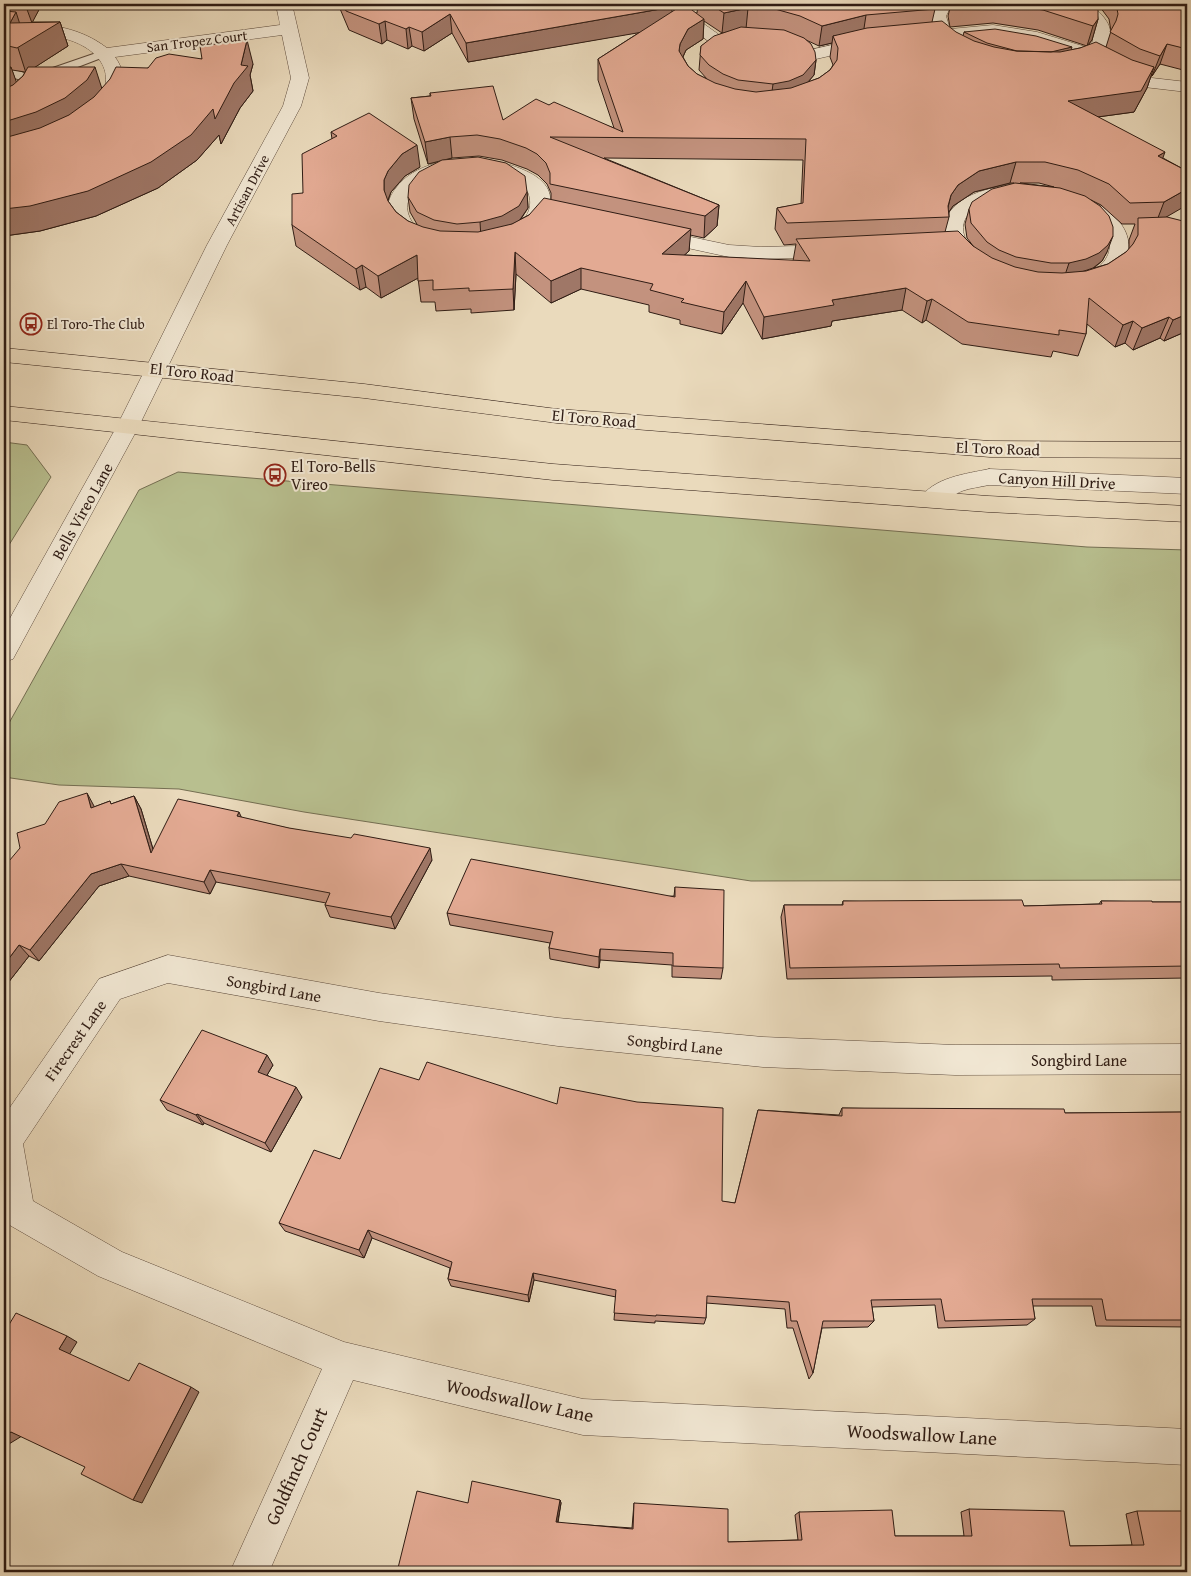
<svg xmlns="http://www.w3.org/2000/svg" width="1191" height="1576" font-family="'Gentium Book Plus',serif">
	<style>
		.green { fill: #b8bf8f; stroke: #746e52 }
		.lines { fill: none; stroke-linecap: round; stroke-linejoin: round }
		.service-casing { stroke: #5e4c3e; stroke-width: 2 }
		.minor-casing { stroke: #5e4c3e; stroke-width: 1 }
		.primary-casing { stroke: #2f1c14; stroke-width: 1 }
		.service { fill: #f1e7d3; fill-rule: evenodd }
		.minor { fill: #f1e7d3; fill-rule: evenodd }
		.primary { fill: #eadabc; fill-rule: evenodd }
		.wall { fill: #c3927e; stroke: #2f1c14; fill-rule: evenodd }
		.shaded-wall { fill: #9f7767; stroke: #2f1c14 }
		.building { fill: #e3aa93; stroke: #2f1c14 }
		.labels { text-anchor: middle; stroke-width: 4; stroke-linejoin: round; paint-order: stroke }
		.far-street-label { font-size: 14px; fill: #2f1c14; stroke: #f1e7d3 }
		.far-poi-label { font-size: 14px; fill: #2f1c14; stroke: #f1e7d3; text-anchor: start }
		.street-label { font-size: 16px; fill: #2f1c14; stroke: #f1e7d3 }
		.poi-label { font-size: 16px; fill: #2f1c14; stroke: #f1e7d3; text-anchor: start }
		.near-street-label { font-size: 19px; fill: #2f1c14; stroke: #f1e7d3 }
	</style>
	<rect width="100%" height="100%" fill="#eadabc"/>
	<filter id="stains"><feTurbulence type="fractalNoise" baseFrequency=".004" numOctaves="4"/><feColorMatrix values="0 0 0 0 .2 0 0 0 0 .09 0 0 0 0 .02 0 0 0 .5 -.17"/></filter>
	<radialGradient id="worn" r=".72"><stop offset=".6" stop-color="#630" stop-opacity="0"/><stop offset="1" stop-color="#630" stop-opacity=".3"/></radialGradient>
	<path class="green" d="M4,442L27,445L51,477L4,553Z
		M178,472L1087,547L1187,550V880L751,881L304,812L179,789L59,785L4,777V732L139,490Z"/>
	<g class="lines">
		<g class="service-casing">
			<path id="service" d="M105,50L111,53L109,55L49,78L45,79L39,75L41,72Z
				M4,68C18,71 34,72 36,89L27,104L4,116V108L18,99L24,89L21,80L4,75Z"/>
		</g>
		<g class="minor-casing">
			<path id="minor" d="M276,4H292L309,78L301,106L227,245L139,426L13,659L4,662V629L117,426L207,245L283,106L291,78L282,35L115,57C128,75 124,90 112,108L106,109L100,108L97,104C121,69 93,44 58,37C40,33 22,33 4,34V24C40,22 77,25 107,48L280,25Z
				M658,4H676L725,39L723,43H711Z
				M936,4H952L946,16L950,29L993,25L1037,32L1086,47L1093,41V28L1072,4H1090C1108,19 1119,32 1101,53L1132,71L1152,78L1187,82V92L1144,87L1120,79L1089,60L1075,66L1069,65L1066,61L1075,54L1034,42L993,35L958,38L965,46L963,50C952,52 947,47 939,40L922,42L916,41L914,37L916,33L934,31L930,16Z
				M867,37L873,38L875,42L873,46L816,59L810,58L808,54L810,50Z
				M479,158C504,162 567,175 546,214C539,227 529,236 516,242C489,255 458,255 430,248C413,244 395,234 390,216C386,206 389,197 396,188C415,163 449,159 479,158ZM479,170L508,176L527,190C552,242 421,262 408,213C406,206 408,198 413,192C429,172 455,170 479,170Z
				M1011,184C1039,186 1071,189 1096,203C1141,228 1140,269 1090,287C1057,299 1011,292 980,276C952,261 927,225 961,201C975,191 994,188 1011,184ZM1011,196C1035,197 1060,199 1081,210C1128,235 1114,274 1064,280C1041,282 1015,278 994,267C979,259 953,236 967,216C977,204 996,199 1011,196Z
				M653,229L729,245L761,247L831,245L838,247L841,251L838,255L831,257L761,259L729,257L646,239L643,235L646,231Z
				M989,469L1187,478V494L989,485C980,487 970,488 962,491C947,497 940,511 923,506L919,500C933,477 966,474 989,469Z
				M168,955L379,993L558,1018L763,1037L955,1045L1187,1044V1074L955,1075L763,1067L558,1046L379,1021L168,983L120,999L23,1144L33,1201L122,1252L344,1342L583,1399L1187,1429V1465L583,1435L353,1380L269,1572H230L322,1369L98,1276L6,1223L4,1217V1116L99,979Z"/>
		</g>
		<g class="primary-casing">
			<path id="primary" d="M4,348L364,384L557,409L990,441L1187,442V458L990,457L557,423L364,398L4,362Z
				M4,406L553,464L988,496L1187,506V522L988,512L553,480L4,420Z"/>
		</g>
		<use href="#service" class="service"/>
		<use href="#minor" class="minor"/>
		<use href="#primary" class="primary"/>
	</g>
	<path class="wall" d="M4,4H42L32,22H60L68,46L35,67L102,88L148,68L202,59L253,64L250,75L253,91L240,108L221,144L219,135L197,160L158,188L96,216L40,231L4,236ZM12,70L25,72L23,76L16,82Z
		M338,4H669L672,12L697,13L698,4H934L935,9L932,22L963,36L964,32L1071,50L1080,48L1087,46L1038,30L993,23L950,27L948,16L951,4H1187V71L1160,64L1152,76H1151L1147,88L1134,112L1097,117L1163,158L1185,170L1166,217L1187,331L1164,341L1160,338L1133,350L1125,343L1115,347L1087,324L1086,334L1078,356L1053,351L1051,357L962,344L926,320L922,323L902,310L832,321L831,326L762,339L743,303L722,334L680,324V320L649,312V305L581,289L551,303L516,274L514,310L471,313V309L436,311L435,302H421L418,278L381,298L366,287L360,290L296,246L292,225L303,193L332,139L331,132L420,167L405,176L391,192L388,201L396,212L408,221L418,226L410,212L408,197L441,161L428,164L414,119L411,98L430,96V93L503,120L549,105L614,128L598,80V59L640,32L468,62L452,33L424,51L412,46L408,49L387,40L382,44L349,30ZM1096,6L1100,7L1109,19L1111,31L1106,47L1088,45L1092,40L1098,19ZM704,21L722,33L701,46L699,70L707,79L697,74L688,66L683,57L686,50L703,39ZM806,40L819,46L832,43L830,57L833,65L830,70L819,78L808,82L814,75L816,60ZM479,156L502,160L527,169L538,175L547,184L551,193V200L529,215L521,219L528,208L527,192L444,160L452,158ZM604,158L803,160L801,204L777,208L775,229L784,245L796,244L793,261L684,255L689,251L690,235L704,238L717,226L719,205ZM1010,183H1014L969,209L965,224L967,238L974,247L945,232L949,217V212L953,206L974,192ZM1020,183H1039L1054,187ZM1091,200L1101,205L1122,224H1135L1129,240V249L1126,252L1108,264L1094,268L1102,261L1107,252Z
		M134,796L141,809L153,849L242,818L432,860L395,929L330,917L325,905L326,903L216,882L210,894L129,876L99,886L39,961L29,956L4,988L20,848L94,807L110,801L111,804Z
		M675,887L723,968L721,979L672,977V965L600,960L599,968L550,959L549,948L550,943L450,925L447,913L674,896Z
		M843,901L1024,906L1099,904L1101,901L1152,902H1187V978L1052,980V976L787,979L781,917L784,905H842Z
		M273,1065L267,1075L302,1097L271,1152L204,1123L203,1125L167,1110L160,1100Z
		M842,1108L1065,1113L1187,1112V1327L1096,1326L1092,1306H1033L1035,1319L1027,1325L938,1328L935,1305L872,1307L874,1321L868,1327L822,1328L813,1373L809,1379L793,1328H787L785,1309L706,1303V1318L704,1324L655,1321V1323L614,1320L616,1297L534,1280L529,1302L451,1286L448,1279L450,1268L372,1238L364,1258L285,1231L279,1223L340,1159L735,1203L758,1110L839,1115Z
		M560,1500L561,1503L558,1523L632,1528L634,1503L728,1542L798,1540L795,1515L799,1512L895,1536H964L961,1512L969,1509L1070,1546L1132,1545L1126,1514L1137,1511L1187,1572H397L468,1503Z"/>
	<path class="shaded-wall" d="M25,4H42L32,23Z
		M672,7V27L468,62L466,43Z
		M748,8L746,29L722,33L724,13Z
		M16,12L24,37L60,22L68,46L26,73L10,23Z
		M450,14L452,33L424,51L422,32Z
		M866,15L863,35L833,36L832,43L819,46L822,26Z
		M704,19L703,39L686,50L679,65V51L680,44L688,29Z
		M1098,19L1092,40L1087,46L1093,26Z
		M385,21L387,40L382,44L379,24Z
		M409,27L412,46L408,49L406,29Z
		M247,40L253,64L250,75L253,91L240,108L221,144L219,135L197,160L158,188L96,216L40,231L4,236V209L241,65Z
		M1167,44L1160,64L1152,76L1160,56Z
		M1072,47L1070,55L1047,52Z
		M5,55L10,68L11,67L20,92L4,106V56Z
		M816,60L814,75L801,90L771,99L773,84Z
		M95,67L103,92L95,104L4,150V122Z
		M1154,67L1147,88L1134,112L1061,122L1068,101Z
		M450,137L452,158L428,164L425,142Z
		M417,145L420,167L405,176L391,192L387,202L384,190V180L388,171L402,154Z
		M1165,152L1157,174L1158,156Z
		M1016,162L1010,183L974,192L953,206L946,216L951,195L958,185L979,171Z
		M1187,189V205L1156,223L1164,202Z
		M527,192L528,208L519,221L481,238L480,222Z
		M719,205L717,226L704,238L705,216Z
		M691,229L689,251L661,276L662,254Z
		M1113,236L1107,252L1102,261L1093,268L1064,278L1069,263Z
		M515,252L516,274L514,310L513,289Z
		M417,255L420,277L381,298L378,276Z
		M362,265L366,287L360,290L356,269Z
		M581,268V289L551,303V281Z
		M746,281L743,303L722,334L724,312Z
		M906,288L902,310L832,321L831,326L762,339L764,317L832,300Z
		M932,299L926,320L922,323L927,301Z
		M1187,314V331L1164,341L1173,320Z
		M1169,317L1160,338L1133,350L1142,328Z
		M1133,321L1125,343L1115,347L1123,325Z
		M87,793L94,806L99,821L91,808Z
		M134,796L141,809L158,866L151,853Z
		M239,812L245,825L237,816Z
		M430,848L432,860L395,929L391,917Z
		M121,864L129,876L99,886L39,961L30,950L91,874Z
		M210,870L216,882L210,894L204,882Z
		M19,945L29,956L4,988V965Z
		M600,949V960L599,968V957Z
		M267,1055L273,1065L263,1082L258,1072Z
		M296,1087L302,1097L271,1152L265,1143Z
		M197,1114L204,1123L203,1125L196,1115Z
		M368,1230L372,1238L364,1258L359,1250Z
		M533,1273L534,1280L529,1302L528,1295Z
		M67,1336L77,1342L69,1355L59,1349Z
		M191,1387L199,1392L142,1503L133,1500Z
		M11,1432L22,1436L4,1447V1436Z
		M560,1500L561,1503L557,1525L556,1522Z"/>
	<path class="building" d="M343,4H669L672,7L466,43L450,14L422,32L409,27L406,29L385,21L379,24L346,11Z
		M684,4L704,19L688,29L680,44L679,51L688,66L697,74L715,83L735,89L756,92L791,88L819,78L830,70L837,60L838,48L833,36L867,28L942,21L956,32L974,41L994,47L1016,51L1060,52L1080,48L1096,42L1132,60L1154,67L1141,91L1068,101L1165,152L1158,156L1185,170L1181,172L1187,175V189L1164,202L1130,203L1109,184L1078,170L1045,162H1016L979,171L958,185L951,195L948,206L949,217L787,223L777,208L803,203L806,139L550,137L719,205L705,216L550,184V173L546,163L537,154L526,148L500,139L477,135L450,137L425,142L411,98L431,96L430,93L493,86L503,120L536,99L549,105L554,102L623,132L598,59Z
		M710,4H934L935,9L866,15L822,26L800,16L775,9L748,8L724,13Z
		M954,4H991L955,7Z
		M1002,4H1094L1098,8V19L1093,26L1043,10Z
		M1116,4H1187V49L1167,44L1160,56L1140,49L1110,32L1116,21L1118,14Z
		M4,11L16,12L10,23L60,22L17,48L4,45Z
		M741,27L784,30L804,38L811,44L815,52L816,60L803,75L789,81L773,84L738,80L723,74L709,65L700,55L701,46L714,36Z
		M995,29L1036,36L1072,47L1051,52L1017,51L987,43L964,32Z
		M247,40L241,65L248,66L234,83L215,119L213,109L191,135L151,162L88,191L30,206L4,209V138L40,128L69,115L94,97L110,79L116,67L148,68L156,58L169,54L202,59L200,46Z
		M4,67H11L7,73L4,75Z
		M28,67H95L87,80L65,98L36,112L4,122V89L13,85L23,76Z
		M369,113L417,145L402,154L388,171L384,180V190L388,201L396,212L408,221L423,227L440,231L478,232L512,224L529,215L544,198L691,229L662,254L810,261L796,239L958,231L973,246L992,258L1015,267L1038,272L1062,273L1086,271L1108,264L1126,252L1133,244L1138,235V218L1167,217L1187,222V314L1173,320L1169,317L1142,328L1133,321L1123,325L1089,298L1086,334L1059,330V335L968,322L932,299L927,301L906,288L832,300L834,305L764,317L746,281L724,312L681,302L684,299L650,290L653,284L581,268L551,281L515,252L513,289L469,291V288L433,290V280L418,281L417,255L378,276L362,265L356,269L292,225V194L303,193L302,154L337,136L331,132Z
		M478,157L506,163L525,176L527,192L519,206L502,216L480,222L457,224L434,220L417,212L408,197L409,185L419,172L442,160Z
		M1015,183L1060,188L1085,196L1100,206L1109,216L1113,227V236L1108,245L1099,253L1086,259L1069,263H1051L1016,257L999,250L987,242L971,223L969,209L972,202L992,189Z
		M87,793L91,808L110,801L111,804L134,796L151,853L178,799L239,812L237,816L289,828L351,838L354,834L430,848L391,917L325,905L330,893L210,870L204,882L121,864L91,874L30,950L19,945L4,965V867L20,848L17,833L45,824L59,802Z
		M471,859L675,897V887L724,890L723,968L673,966V953L600,949L599,957L549,948L553,932L447,913Z
		M1022,900L1024,906L1102,904L1101,901H1152V902H1187V966L1060,968L1059,964L790,968L784,905H843V901Z
		M202,1030L267,1055L258,1072L296,1087L265,1143L197,1114L196,1115L160,1100Z
		M427,1062L557,1104L560,1087L637,1102L723,1108L722,1201L735,1203L758,1110L842,1116V1108L1064,1109L1065,1113L1187,1112V1320H1106L1102,1299H1032L1035,1319L945,1321L941,1299L871,1300L874,1321H823L813,1373L797,1321H791L789,1302L707,1296L706,1318L656,1315V1316L614,1313L616,1290L533,1273L528,1295L448,1279L452,1262L368,1230L359,1250L279,1223L314,1150L340,1159L380,1068L419,1080Z
		M16,1313L67,1336L59,1349L129,1381L139,1363L191,1387L133,1500L81,1474L85,1467L11,1432L4,1436V1333Z
		M472,1481L560,1500L556,1522L633,1529L634,1503L728,1509V1542L802,1540L799,1512L892,1510L895,1536H972L969,1509L1064,1511L1070,1546L1144,1545L1137,1511H1187V1572H397L417,1491L468,1503Z"/>
	<defs>
		<g id="bus-ring" transform="scale(1.125)"><circle r="9.5" fill="#f1e7d3" stroke="#8f2418" stroke-width="1.5"/><path d="M-5-6H5V4H4V6H2V4H-2V6H-4V4H-5ZM-3.5-4V0h7V-4ZM-3.5 1.2v1.5H-2V1.2ZM2 1.2v1.5H3.5V1.2Z" fill="#8f2418"/></g>
	</defs>
	<g fill-rule="evenodd">
		<use href="#bus-ring" x="31" y="324"/>
		<use href="#bus-ring" x="275" y="475"/>
	</g>
	<g class="labels">
		<g class="far-street-label">
			<text transform="translate(197 41) rotate(-7)" y="5">San Tropez Court</text>
			<text transform="translate(247 190) rotate(-62)" y="5">Artisan Drive</text>
		</g>
		<g class="far-poi-label">
			<text x="47" y="329">El Toro-The Club</text>
		</g>
		<g class="street-label">
			<text transform="translate(192 372) rotate(6)" y="6">El Toro Road</text>
			<text transform="translate(594 418) rotate(5)" y="6">El Toro Road</text>
			<text transform="translate(998 448) rotate(2)" y="6">El Toro Road</text>
			<text transform="translate(1057 480) rotate(3)" y="6">Canyon Hill Drive</text>
			<text transform="translate(82 511) rotate(-61)" y="6">Bells Vireo Lane</text>
			<text transform="translate(274 988) rotate(10)" y="6">Songbird Lane</text>
			<text transform="translate(75 1040) rotate(-55)" y="6">Firecrest Lane</text>
			<text transform="translate(675 1044) rotate(6)" y="6">Songbird Lane</text>
			<text x="1079" y="1066">Songbird Lane</text>
		</g>
		<g class="poi-label">
			<text x="291" y="472">El Toro-Bells<tspan x="291" dy="18">Vireo</tspan></text>
		</g>
		<g class="near-street-label">
			<text transform="translate(520 1400) rotate(12)" y="7">Woodswallow Lane</text>
			<text transform="translate(922 1434) rotate(3)" y="7">Woodswallow Lane</text>
			<text transform="translate(296 1466) rotate(-66)" y="7">Goldfinch Court</text>
		</g>
	</g>
	<rect width="1191" height="1576" fill="none" stroke="#eadabc" stroke-width="20"/>
	<rect x="5" y="5" width="1181" height="1566" fill="none" stroke="#2f1c14" stroke-width="2.5"/>
	<rect x="10" y="10" width="1171" height="1556" fill="none" stroke="#2f1c14"/>
	<rect width="100%" height="100%" filter="url(#stains)"/>
	<rect width="100%" height="100%" fill="url(#worn)"/>
</svg>
